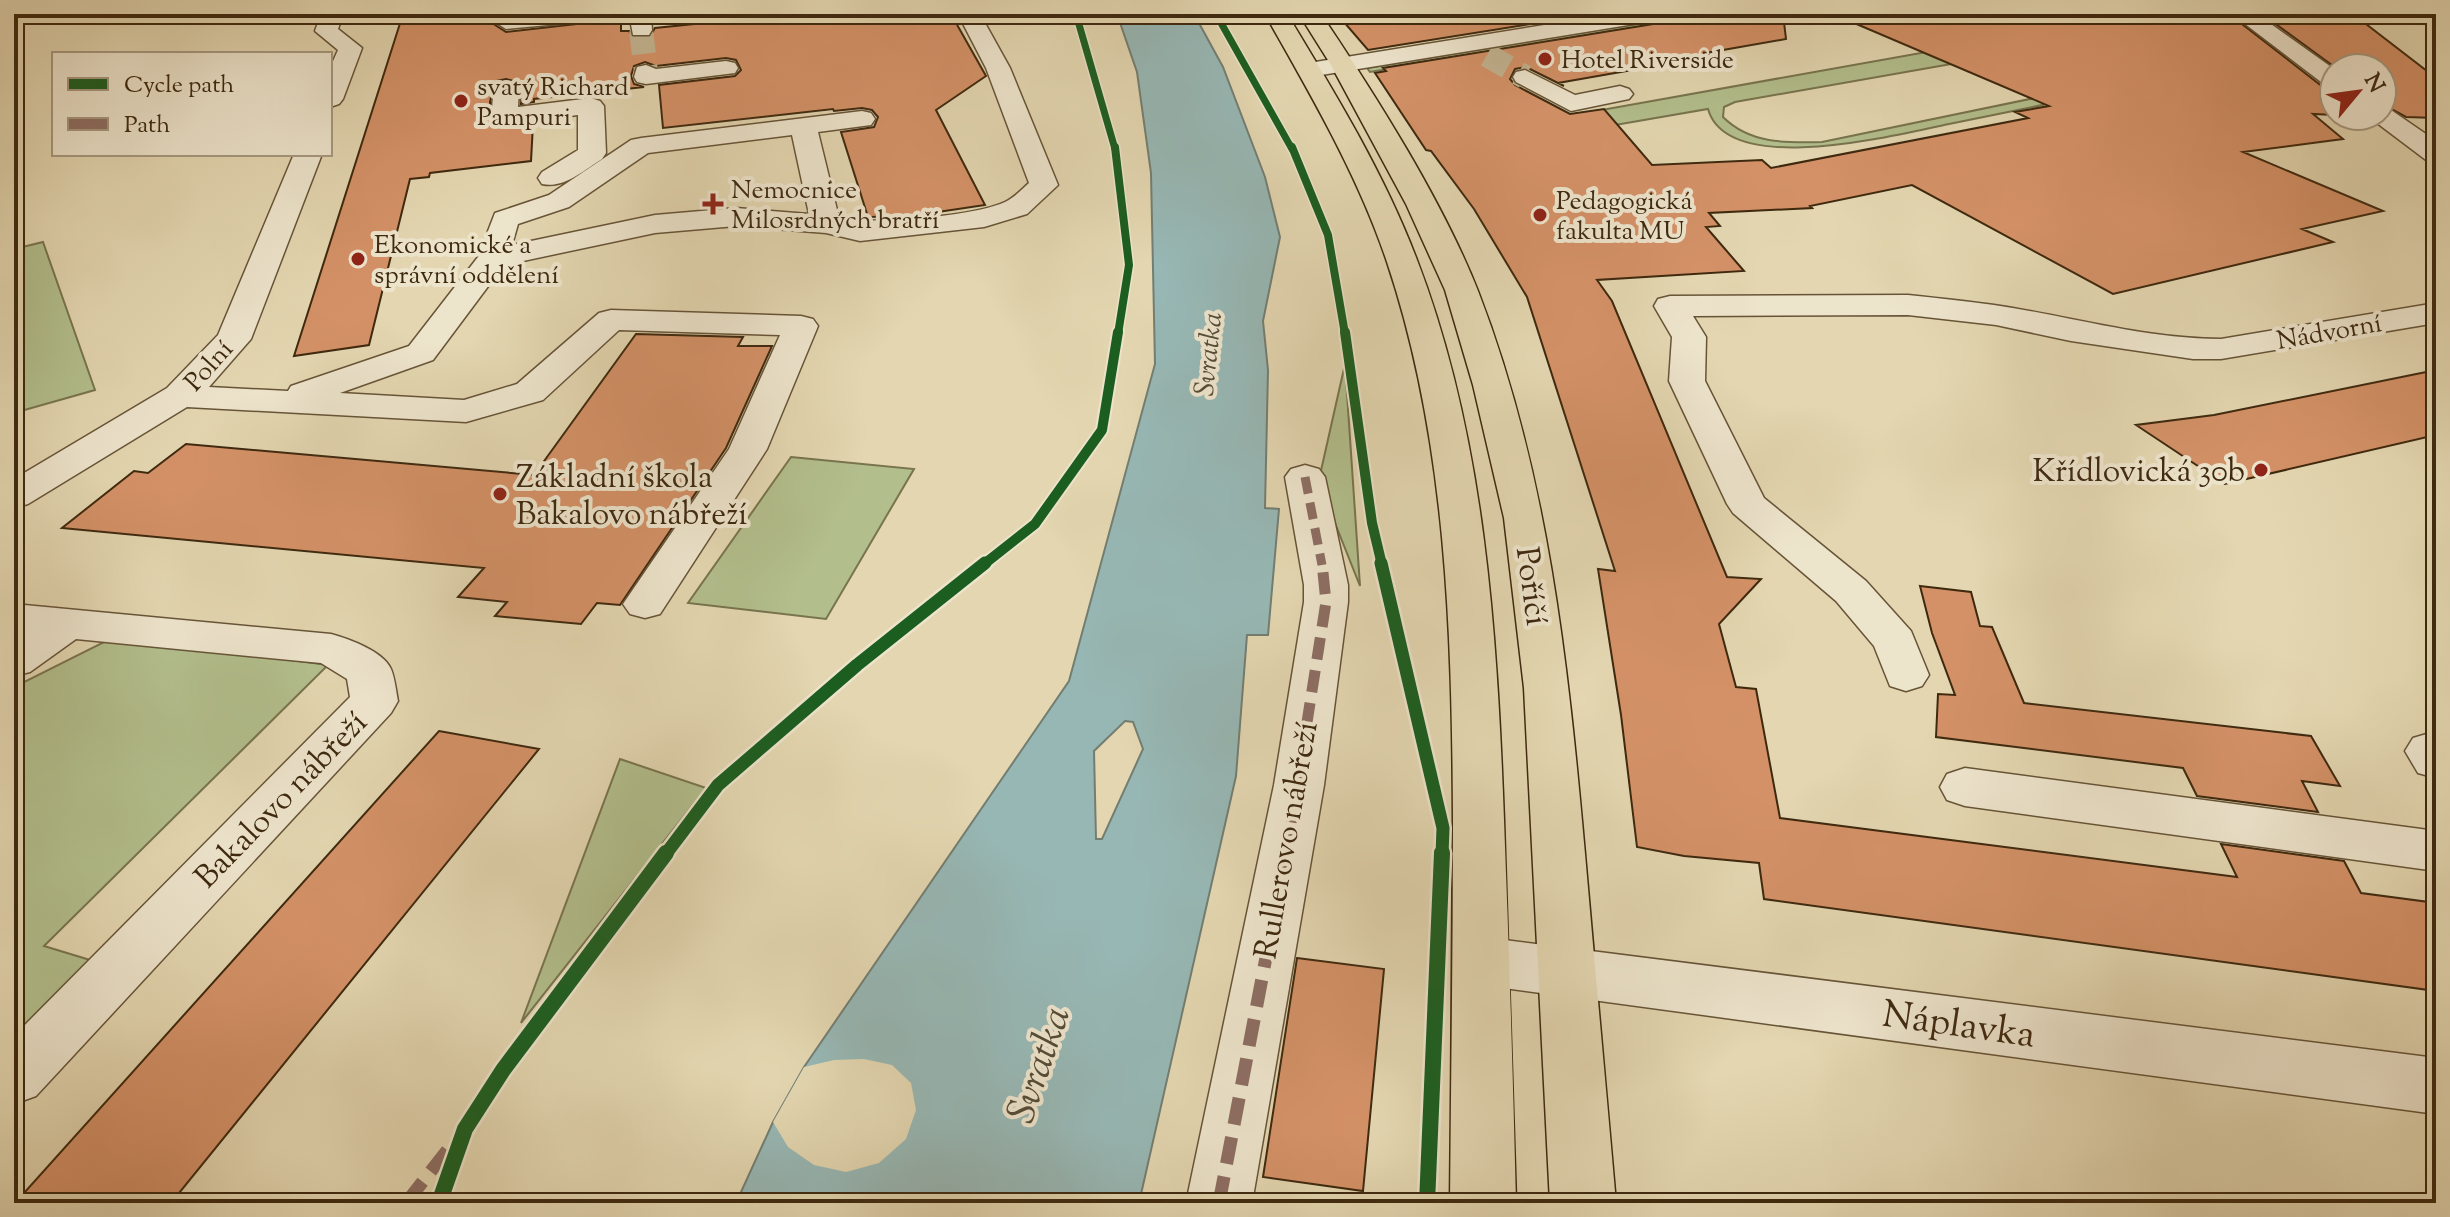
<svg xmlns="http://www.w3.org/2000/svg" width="2450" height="1217" font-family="'Sorts Mill Goudy',serif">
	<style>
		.green { fill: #b2be8c; stroke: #78744e; stroke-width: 2; fill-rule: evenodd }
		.water { fill: #97b7b4; stroke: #737e72; stroke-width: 2; fill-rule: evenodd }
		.pier { fill: #e3d6b0 }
		.building { fill: #d49167; stroke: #3e290f; stroke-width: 2 }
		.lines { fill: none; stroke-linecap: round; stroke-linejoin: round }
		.minor-tunnel { stroke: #c2b390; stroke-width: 24; stroke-dasharray: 24 12; stroke-linecap: butt }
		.minor-casing { stroke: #675437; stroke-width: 3 }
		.major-casing { stroke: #3e290f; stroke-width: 3 }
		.minor { fill: #ede4cc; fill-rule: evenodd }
		.major { fill: #e3d6b0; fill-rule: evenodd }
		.quiet-far2 { stroke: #8d6e63; stroke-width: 9; stroke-dasharray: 17 9; stroke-linecap: butt }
		.quiet-far1 { stroke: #8d6e63; stroke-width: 11; stroke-dasharray: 22 11; stroke-linecap: butt }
		.quiet { stroke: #8d6e63; stroke-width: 13; stroke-dasharray: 27 13; stroke-linecap: butt }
		.cycleway-far4-casing { stroke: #ede4cc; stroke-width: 10 }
		.cycleway-far3-casing { stroke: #ede4cc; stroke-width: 11 }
		.cycleway-far2-casing { stroke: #ede4cc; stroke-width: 14 }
		.cycleway-far1-casing { stroke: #ede4cc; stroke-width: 18 }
		.cycleway-casing { stroke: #ede4cc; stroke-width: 21 }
		.cycleway-far4 { stroke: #1b5e20; stroke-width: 7 }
		.cycleway-far3 { stroke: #1b5e20; stroke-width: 8 }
		.cycleway-far2 { stroke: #1b5e20; stroke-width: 10 }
		.cycleway-far1 { stroke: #1b5e20; stroke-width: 13 }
		.cycleway { stroke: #1b5e20; stroke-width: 16 }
		.poi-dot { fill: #8f2418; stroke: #ede4cc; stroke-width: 3 }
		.labels { text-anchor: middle; stroke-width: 8; stroke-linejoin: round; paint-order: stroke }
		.far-poi-label { font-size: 26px; fill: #3e290f; stroke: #ede4cc; text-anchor: start }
		.far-street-label { font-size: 26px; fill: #3e290f; stroke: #ede4cc }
		.far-water-label { font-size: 28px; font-style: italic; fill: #544c38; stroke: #ede4cc }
		.poi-label { font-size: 32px; fill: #3e290f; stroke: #ede4cc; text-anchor: end }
		.street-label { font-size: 32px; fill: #3e290f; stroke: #ede4cc }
		.near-street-label { font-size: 38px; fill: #3e290f; stroke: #ede4cc }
		.near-water-label { font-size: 40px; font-style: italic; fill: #544c38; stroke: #ede4cc }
	</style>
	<rect width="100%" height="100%" fill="#e3d6b0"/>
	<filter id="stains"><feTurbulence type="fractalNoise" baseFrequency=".0025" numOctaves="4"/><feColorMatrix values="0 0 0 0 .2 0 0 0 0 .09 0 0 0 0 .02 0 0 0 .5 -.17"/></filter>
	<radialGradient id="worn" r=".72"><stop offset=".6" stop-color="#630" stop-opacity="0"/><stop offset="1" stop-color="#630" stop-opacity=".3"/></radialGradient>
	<path class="green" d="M1693,14H1718L1370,72L1367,68Z
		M2016,36L2038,45L2016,50L2059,57L2100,74L2105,87L2077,98C2034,107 1992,115 1949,124C1899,134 1728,179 1708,109L1569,133L1551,119ZM2008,54C2032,57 2075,57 2088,81L2083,88L1822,142C1786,143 1750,144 1723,117L1724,107L1735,102Z
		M43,242L95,390L14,413V249Z
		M1345,364L1360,586L1325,498L1320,475Z
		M791,457L914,469L826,619L688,603Z
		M116,636L328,665L44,946L100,963L14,1050V687Z
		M620,759L706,788L521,1023Z"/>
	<path class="water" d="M1117,14H1194L1223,67L1265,177L1280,237L1263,321L1268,370L1265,508L1279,509L1268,635H1247L1236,776L1139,1203H736L773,1122L804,1067L1069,681L1155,364L1151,173L1137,72ZM1125,721L1133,722L1143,749L1102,839H1096L1094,751Z"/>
	<path class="pier" d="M864,1059L892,1065L911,1083L916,1110L906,1139L879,1163L846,1172L814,1165L788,1147L773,1122L804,1067L834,1060Z"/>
	<path class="building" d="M403,14H498L492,23L506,32L621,19V31H629L633,38H649L655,28L794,14H951L986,76L936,110L985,205L911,216L868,217L841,132L874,127L878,117L872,110L862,108L834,111L833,109L663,128L659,85L735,76L741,70L736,60L726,58L656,66L645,62L634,66L631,76L634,84L644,87L534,99V102L521,104L522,89L519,82L506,79L497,81L493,87L490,102L491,118L495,124L504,127L533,124L531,161L430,173L429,177L410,179L369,345L294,356Z
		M1337,14H1593L1368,50Z
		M1667,14H1783L1786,39L1706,53L1712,56L1558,83L1564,86L1526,67L1515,69L1510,79L1515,85L1570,114L1604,109L1652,165L1762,160L1771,168L2028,118L2015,112L2049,106L1833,14H2229L2323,87L2334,90V115L2313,114L2343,139L2243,152L2383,211L2302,229L2333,242L2113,294L1912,185L1810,206L1812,208L1709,213L1720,226L1706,227L1744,271L1597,280L1612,301L1727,577L1761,579L1719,624L1736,687L1756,689L1780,818L2237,877L2221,844L2344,861L2361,893L2436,903V991L1764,899L1759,863L1684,856L1637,847L1621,715L1598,569L1615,571L1527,297L1474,209L1431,151L1426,150L1375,73L1386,71L1383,68L1653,24Z
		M2262,14H2353L2436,78V118L2406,117L2382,104V68H2336Z
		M636,334L743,337L738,346H772L726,448L620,605L597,603L581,624L495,616L507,602L458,597L484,568L62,528L134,471L148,473L186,444L534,475Z
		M2436,370V435L2225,484L2136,425L2214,415Z
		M1920,586L1971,592L1980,626L1992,627L2024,703L2311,736L2340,786L2302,781L2318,812L2197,796L2183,768L1936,737L1938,694L1955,695L1932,633Z
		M439,731L539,749L171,1203H15Z
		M1297,958L1384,969L1363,1191L1263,1177Z"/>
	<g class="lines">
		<path class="minor-tunnel" d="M641,30L646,72
			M1487,55L1525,77"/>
		<g class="minor-casing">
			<path id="minor" d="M321,14H343L338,29L362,48L343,99L339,104L330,107V68L338,50L315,31Z
				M520,14H602L591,21L506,29L495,22L498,17Z
				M629,14H651L652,30L649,35H633Z
				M958,14H980L1010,68L1058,185L1027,214L984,227L860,241L826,233L736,226L655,233L504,265L433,360L340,393L464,400L517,384L599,313L611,310L801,316L813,319L818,326L767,449L660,614L645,618L630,614L623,604L729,449L780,335L619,330L543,400L466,422L187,407L28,504L14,508V479L167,388L218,335L294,154H322L251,339L209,387L288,391L291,386L409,346L478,257L495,213L549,195L631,140L641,138L862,111L871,113L875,119L871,125L818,132L839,218C871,225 975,216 1005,202C1014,198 1022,189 1029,183L986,68ZM792,135L809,214L736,208L655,215L512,245L518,224L569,207L648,153Z
				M1612,14H1664L1653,21L1309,77L1300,75L1297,70L1300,65L1309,63Z
				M2232,14H2257L2334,69V87L2325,85Z
				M726,61L735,63L738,68L735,73L646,84L637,82L634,77L637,67L646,65L656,69Z
				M1525,70L1575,95L1620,86L1629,89L1633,94L1629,99L1571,111L1516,82L1513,77L1516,72Z
				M507,82L516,84L519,89L518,107L591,98L600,101L604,106L606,153L602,159C584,170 564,189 542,184L538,178L542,172L578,150V115L505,124L496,121C490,112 492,93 498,84Z
				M2382,107L2391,110L2436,141V162L2426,160L2373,120L2370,116H2382Z
				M1908,295C1937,298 1966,301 1994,305C2070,316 2144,339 2221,339L2436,303V323L2221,359H2193L2071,341L1996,325L1908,315L1693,316L1706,337L1705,381L1764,498L1866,581L1911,631L1929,675L1922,686L1906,691L1890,686L1874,646L1836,601L1733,513L1727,504L1669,381L1672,337L1654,306L1658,299L1670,296Z
				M1305,465L1319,469L1325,477L1348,585V602L1324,785L1252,1203H1186L1274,785L1304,602V585L1285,477L1291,469Z
				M14,604L331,634C349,639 383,651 391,669C395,679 396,691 398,701L391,713L36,1096L14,1104V1036L350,697L347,679L321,663L76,639L30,672L14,676V639L22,633L14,632Z
				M2430,733L2436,735V778L2418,773L2405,751L2413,738Z
				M1965,768L2436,831V871L1965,806L1947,800L1940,787L1947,774Z
				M1481,937L2436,1058V1114L1481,985L1461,978L1453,961L1461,944Z"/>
		</g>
		<g class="major-casing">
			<path id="major" d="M1265,14H1287C1335,93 1384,173 1417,260C1485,437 1497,632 1504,820C1509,947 1513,1075 1516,1203H1450C1451,1076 1453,949 1453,822C1452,634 1447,441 1387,262C1358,175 1310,94 1265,14Z
				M1299,14H1321C1376,96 1442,200 1478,291C1548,472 1568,663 1585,854C1595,970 1606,1087 1616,1203H1550L1524,688L1504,518L1473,385L1445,290L1406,204L1331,65Z"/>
		</g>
		<use href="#minor" class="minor"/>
		<use href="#major" class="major"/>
		<path class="quiet-far2" d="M1305,477L1322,565"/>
		<path class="quiet-far1" d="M1286,855L1326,602L1322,563"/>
		<path class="quiet" d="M406,1203L453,1143
			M1219,1203L1286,853"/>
		<g class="cycleway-far4-casing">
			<path id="cycleway-far4" d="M1076,14L1115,149
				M1216,14L1292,149"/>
		</g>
		<g class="cycleway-far3-casing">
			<path id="cycleway-far3" d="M1115,147L1129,265L1118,334
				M1292,147L1328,235L1345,334"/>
		</g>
		<g class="cycleway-far2-casing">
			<path id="cycleway-far2" d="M1345,332L1372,523L1382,565
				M983,565L1035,524L1102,430L1118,332"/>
		</g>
		<g class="cycleway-far1-casing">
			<path id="cycleway-far1" d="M1381,563L1443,828L1442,855
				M665,855L718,785L857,665L985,563"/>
		</g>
		<g class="cycleway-casing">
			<path id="cycleway" d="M439,1203L465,1129L503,1070L666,853
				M1427,1203L1442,853"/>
		</g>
		<use href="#cycleway-far4" class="cycleway-far4"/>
		<use href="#cycleway-far3" class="cycleway-far3"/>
		<use href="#cycleway-far2" class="cycleway-far2"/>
		<use href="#cycleway-far1" class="cycleway-far1"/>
		<use href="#cycleway" class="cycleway"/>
	</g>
	<g class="poi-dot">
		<circle cx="1545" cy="59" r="8"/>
		<circle cx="461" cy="101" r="8"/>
		<path d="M709 192h8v8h8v8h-8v8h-8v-8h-8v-8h8z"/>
		<circle cx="1540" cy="215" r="8"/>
		<circle cx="358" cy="259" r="8"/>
		<circle cx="2261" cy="470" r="8"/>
		<circle cx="500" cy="494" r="8"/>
	</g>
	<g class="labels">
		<g class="far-poi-label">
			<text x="1561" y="68">Hotel Riverside</text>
			<text x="477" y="95">svatý Richard<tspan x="477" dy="30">Pampuri</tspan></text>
			<text x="731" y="198">Nemocnice<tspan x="731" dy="30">Milosrdných bratří</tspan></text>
			<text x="1556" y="209">Pedagogická<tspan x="1556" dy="30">fakulta MU</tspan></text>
			<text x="374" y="253">Ekonomické a<tspan x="374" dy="30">správní oddělení</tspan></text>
		</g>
		<g class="far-street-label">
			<text transform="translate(2329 331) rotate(-10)" y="9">Nádvorní</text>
			<text transform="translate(208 365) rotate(-48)" y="9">Polní</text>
		</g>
		<g class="far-water-label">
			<text transform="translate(1207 354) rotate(-84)" y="10">Svratka</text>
		</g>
		<g class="poi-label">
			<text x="2245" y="481">Křídlovická 30b</text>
			<text x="516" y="487" text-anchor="start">Základní škola<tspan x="516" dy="37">Bakalovo nábřeží</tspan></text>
		</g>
		<g class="street-label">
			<text transform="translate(1533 586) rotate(82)" y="11">Poříčí</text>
			<text transform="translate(280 799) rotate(-46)" y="11">Bakalovo nábřeží</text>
			<text transform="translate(1285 840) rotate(-80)" y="11">Rullerovo nábřeží</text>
		</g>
		<g class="near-street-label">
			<text transform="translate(1959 1023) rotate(8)" y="13">Náplavka</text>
		</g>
		<g class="near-water-label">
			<text transform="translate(1037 1064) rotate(-71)" y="14">Svratka</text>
		</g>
	</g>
	<rect width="2450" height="1217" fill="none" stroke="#e3d6b0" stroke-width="48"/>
	<rect x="16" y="16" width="2418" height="1185" fill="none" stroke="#3e290f" stroke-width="4"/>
	<rect x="24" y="24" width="2402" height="1169" fill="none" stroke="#3e290f" stroke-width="2"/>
	<rect x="52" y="52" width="280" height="104" fill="#ede4cc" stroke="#a79980" stroke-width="2"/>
	<rect x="68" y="78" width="40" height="12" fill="#1b5e20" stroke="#a79980" stroke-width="2"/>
	<text x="124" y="92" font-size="24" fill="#3e290f">Cycle path</text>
	<rect x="68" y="118" width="40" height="12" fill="#8d6e63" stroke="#a79980" stroke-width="2"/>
	<text x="124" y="132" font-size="24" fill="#3e290f">Path</text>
	<g transform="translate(2358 92) rotate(61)"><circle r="38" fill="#ede4cc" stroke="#a79980" stroke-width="2"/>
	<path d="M0-6L14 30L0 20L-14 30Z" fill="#8f2418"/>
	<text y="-12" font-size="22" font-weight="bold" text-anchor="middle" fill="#3e290f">N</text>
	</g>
	<rect width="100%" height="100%" filter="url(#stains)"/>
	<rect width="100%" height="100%" fill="url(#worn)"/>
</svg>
